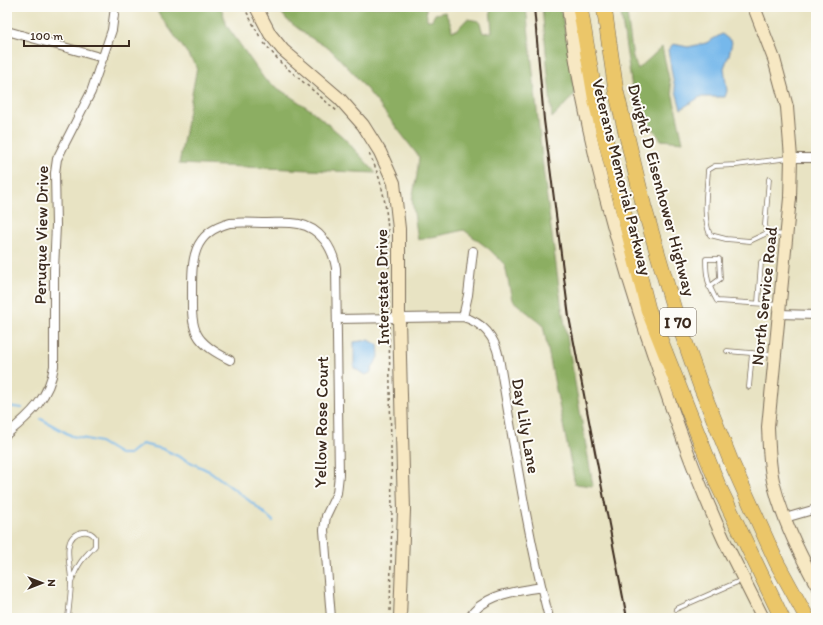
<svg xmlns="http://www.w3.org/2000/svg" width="823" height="625" font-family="Itim,sans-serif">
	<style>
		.forest { fill: #8cae62; stroke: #646c40 }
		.water { fill: #76b8eb; stroke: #587184 }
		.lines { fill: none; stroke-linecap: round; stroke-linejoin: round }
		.stream { stroke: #76b8eb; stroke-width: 2 }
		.lane-casing { stroke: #786b58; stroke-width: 5.5 }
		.street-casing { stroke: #786b58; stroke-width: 10 }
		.secondary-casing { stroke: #786b58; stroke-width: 14 }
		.highway-casing { stroke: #786b58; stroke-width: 16 }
		.path { stroke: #786b58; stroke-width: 1.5; stroke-dasharray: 3 3; stroke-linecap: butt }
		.lane { stroke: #fff; stroke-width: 4 }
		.street { stroke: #fff; stroke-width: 8 }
		.secondary { stroke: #f7e8c3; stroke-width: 12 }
		.highway { stroke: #ebc669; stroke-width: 15 }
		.rail { stroke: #3b2a1e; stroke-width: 2 }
		.labels { text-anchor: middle; stroke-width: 4; stroke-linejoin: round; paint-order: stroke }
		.shield { fill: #fdfcf7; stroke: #75695f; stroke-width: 1 }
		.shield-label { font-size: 16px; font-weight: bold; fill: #3b2a1e }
		.street-label { font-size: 17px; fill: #3b2a1e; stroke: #fdfcf7 }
	</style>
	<rect width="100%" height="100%" fill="#fdfcf7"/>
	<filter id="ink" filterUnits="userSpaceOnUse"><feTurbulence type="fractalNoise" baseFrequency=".025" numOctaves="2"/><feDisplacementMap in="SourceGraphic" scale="8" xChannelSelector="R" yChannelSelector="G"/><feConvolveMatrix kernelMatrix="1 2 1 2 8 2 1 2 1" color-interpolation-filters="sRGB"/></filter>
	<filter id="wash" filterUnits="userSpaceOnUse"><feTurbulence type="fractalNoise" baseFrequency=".012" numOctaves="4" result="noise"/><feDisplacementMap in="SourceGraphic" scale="16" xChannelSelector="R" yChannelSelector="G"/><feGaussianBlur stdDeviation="0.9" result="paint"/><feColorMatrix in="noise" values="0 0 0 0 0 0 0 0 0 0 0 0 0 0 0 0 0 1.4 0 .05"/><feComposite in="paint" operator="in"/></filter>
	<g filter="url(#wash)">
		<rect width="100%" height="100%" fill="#e8e3c3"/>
		<path class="forest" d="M154,7H221L227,26L265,80L311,110L343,137L376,173L179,164L197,67Z
			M277,7H426L427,20H432L435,14L445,12L451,25L452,31L457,30L467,19L479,21L483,33L492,32L490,7H526L544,176L561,302L593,486L575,484L543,325L512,300L505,265L489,249L464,230L418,240L412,199L417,175L419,157L377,102L355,75L331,50L308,36L287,20Z
			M542,7H560L568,45L575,94L552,118Z
			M620,7H626L633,58L638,69L662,47L683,142L661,140L650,124L643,128L632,88Z"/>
		<path class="water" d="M722,34L732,42L729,55L724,68L727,91L725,97H700L681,109L673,80L668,50L673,44L688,47L706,43Z
			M369,340L378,345L379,355L370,373L365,375L354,368V342Z"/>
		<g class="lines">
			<path class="stream" d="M7,406L22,408
				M41,419L72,436L100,442L120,454H129L142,444L163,449L211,472L255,505L273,521"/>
		</g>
	</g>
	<g filter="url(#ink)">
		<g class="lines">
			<g class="lane-casing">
				<path id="lane" d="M767,233L765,225L769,179
					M785,235L767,233L750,241L726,239L710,235C702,215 707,191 708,170L715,166L736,165L789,158
					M709,287L720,279L719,259H706C706,277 708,285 717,301L779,305
					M758,303L761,262
					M727,351L774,355
					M749,387L752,353
					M676,609L742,580
					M68,618C69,606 71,593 71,581C71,566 60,536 82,532C88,531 92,533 95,537V546C82,559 77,565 71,583"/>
			</g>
			<g class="street-casing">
				<path id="street" d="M7,31L103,58
					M791,158H816
					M779,314L816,315
					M463,317L468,295L473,251
					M337,319L463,317C484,323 495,337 499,358C514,445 527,533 549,618
					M230,360C218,354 203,346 197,334C191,322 192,307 192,294C192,261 191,233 230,223C243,222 255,223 267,223C278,223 288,222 299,224C320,228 333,248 336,268L339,475L337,493L326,516L324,530L331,618
					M7,434C30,415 50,397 54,366V270L56,225L55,173L57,159L63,147L91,92L112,30L115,7
					M785,518L816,509
					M469,618C485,593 515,592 541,587"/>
			</g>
			<g class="secondary-casing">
				<path id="secondary" d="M256,7L270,34L283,50L340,99L363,125L380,152L394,183L399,229V319L404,510L400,618
					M568,7C583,128 616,246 656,362C676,422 697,482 724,540C737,566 750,592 763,618
					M754,7L774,59L787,107L791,158L790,198L768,427C769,447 769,466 774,485C782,517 800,555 816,584"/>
			</g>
			<g class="highway-casing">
				<path id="highway" d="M580,7L596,102L648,309L718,485L782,618
					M604,7L616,91L644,207L676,316L701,387L730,459L777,563L807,618"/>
			</g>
			<path class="path" d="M244,7L260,37
				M264,43L281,63L337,111
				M369,154C394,200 388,261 389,312
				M389,326L392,510L390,612"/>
			<use href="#lane" class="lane"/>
			<use href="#street" class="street"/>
			<use href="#secondary" class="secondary"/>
			<use href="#highway" class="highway"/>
			<path class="rail" d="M534,7L544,120L569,317L627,618"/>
		</g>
	</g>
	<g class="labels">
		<rect class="shield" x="660" y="308" width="36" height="28" rx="3"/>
		<g class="shield-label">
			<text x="678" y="328">I 70</text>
		</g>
		<g class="street-label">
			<text transform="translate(622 177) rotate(76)" y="6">Veterans Memorial Parkway</text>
			<text transform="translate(662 190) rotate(75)" y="6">Dwight D Eisenhower Highway</text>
			<text transform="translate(41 235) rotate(-89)" y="6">Peruque View Drive</text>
			<text transform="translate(382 287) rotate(-91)" y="6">Interstate Drive</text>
			<text transform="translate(764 296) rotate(-84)" y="6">North Service Road</text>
			<text transform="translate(321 422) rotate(-89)" y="6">Yellow Rose Court</text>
			<text transform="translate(526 426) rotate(80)" y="6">Day Lily Lane</text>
		</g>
	</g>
	<rect width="823" height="625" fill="none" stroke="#fdfcf7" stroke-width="24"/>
	<g transform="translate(42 583) rotate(90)" stroke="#fdfcf7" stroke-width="3" paint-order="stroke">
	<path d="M0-3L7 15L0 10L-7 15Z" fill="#3b2a1e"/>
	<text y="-6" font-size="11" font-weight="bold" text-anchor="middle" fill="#3b2a1e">N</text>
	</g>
	<path d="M24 40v6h105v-6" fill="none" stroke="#3b2a1e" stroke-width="2"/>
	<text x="30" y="40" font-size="12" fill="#3b2a1e" stroke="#fdfcf7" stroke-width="3" paint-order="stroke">100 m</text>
</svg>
